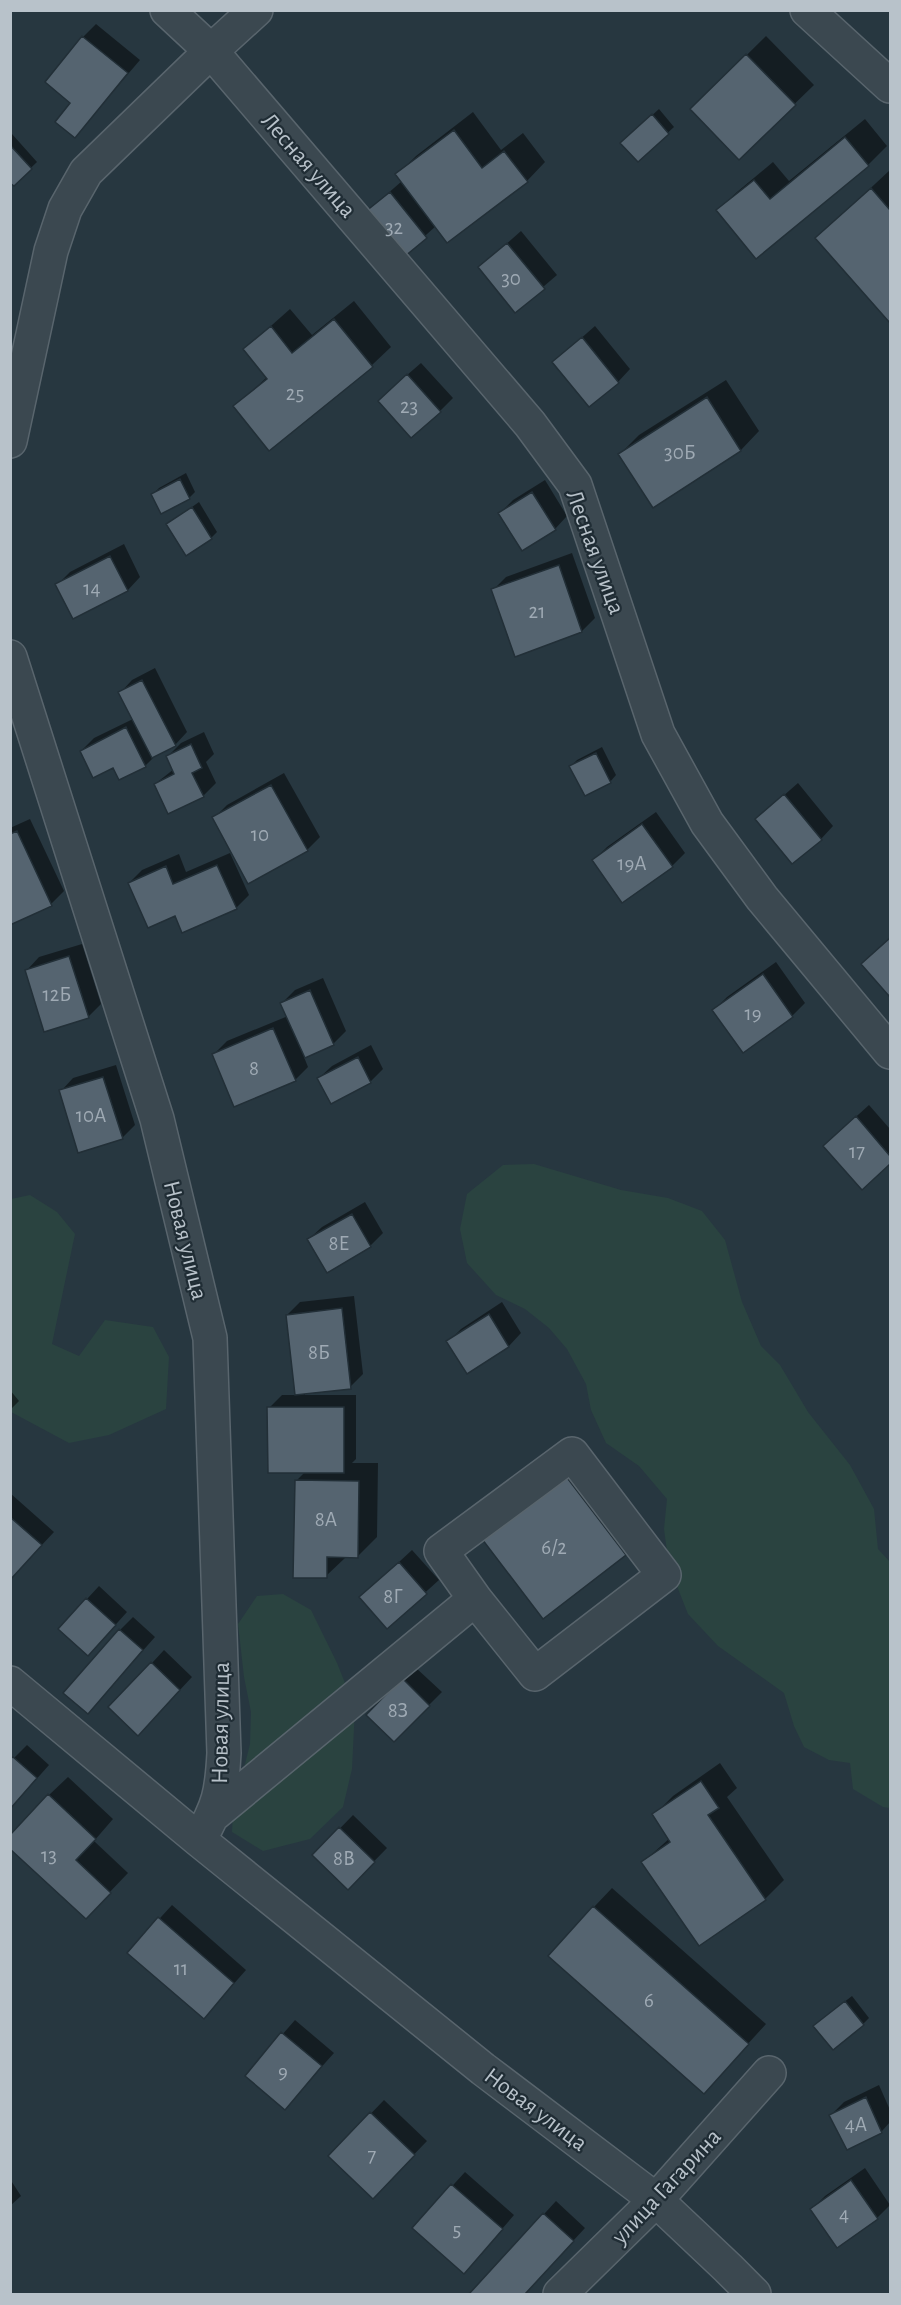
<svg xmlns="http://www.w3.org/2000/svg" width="901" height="2305" font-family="'Alegreya Sans',sans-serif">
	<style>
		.green { fill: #2a4340 }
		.shadow { fill: #0007 }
		.building { fill: #556470; stroke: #222f37; stroke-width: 1.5 }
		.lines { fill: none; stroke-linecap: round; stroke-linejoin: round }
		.minor-casing { stroke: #59656d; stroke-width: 36 }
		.minor { stroke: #3b4850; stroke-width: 33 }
		.labels { text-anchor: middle; stroke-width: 4.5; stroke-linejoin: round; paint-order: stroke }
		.number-label { font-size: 21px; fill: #9faab4 }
		.street-label { font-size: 24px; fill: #b8c2ca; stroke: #202d35 }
	</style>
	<rect width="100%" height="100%" fill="#273740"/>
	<path class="green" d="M534,1164L621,1190L668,1198L702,1211L725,1240L742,1302L761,1346L780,1365L808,1412L850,1465L874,1509L878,1549L890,1562V1808L883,1807L853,1789L850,1763L829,1760L804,1747L794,1726L784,1693L718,1646L688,1614L669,1566L664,1529L667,1499L639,1466L606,1443L591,1410L586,1384L567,1349L549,1328L525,1309L496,1295L467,1263L460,1229L467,1194L503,1165Z
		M30,1195L57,1212L75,1234L52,1344L79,1356L105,1320L153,1327L169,1357L166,1409L109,1435L69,1443L11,1412V1199Z
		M283,1594L311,1610L337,1663L355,1708L352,1769L343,1807L310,1839L263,1851L232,1832L233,1812L250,1744L251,1712L244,1677L238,1624L257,1596Z"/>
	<path class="shadow" d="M96,24L140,60L75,136L72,103L83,37Z
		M766,36L814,85L739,158L692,109Z
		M659,109L674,127L638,160L628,137Z
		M473,112L501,150L523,133L545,162L527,181L436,226L398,260L362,216L402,181L397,175L416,156Z
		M865,119L887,146L868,165L757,257L718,210L737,192L773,162L789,181Z
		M12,134L37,162L14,184L10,181Z
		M890,170V321L817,238Z
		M521,231L557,275L515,311L480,267Z
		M354,301L391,347L372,365L269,449L235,407L267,377L245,349L290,309L312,335Z
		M595,326L630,369L618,382L554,362Z
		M421,363L453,398L440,411L392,388Z
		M726,380L759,431L741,450L653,506L620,454L639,435Z
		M186,473L195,492L189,498L153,494L159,488Z
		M545,480L567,516L555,529L500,513L513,500Z
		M199,502L217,532L211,538L168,524Z
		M124,544L140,577L128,590L74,617L57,585L70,572Z
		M572,553L595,618L582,631L493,590L506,577Z
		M155,668L187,732L175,745L157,754L145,766H113L81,751L94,738L133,719L120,693L132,680Z
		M204,732L214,754L206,762L216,783L203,796L155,784L174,769L168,756L181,743Z
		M602,747L616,775L610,782L571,766L577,760Z
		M284,773L320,837L307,850L214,818L227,805Z
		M798,783L833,826L821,839L757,819Z
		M656,812L685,853L672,866L594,860L607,847Z
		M30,819L64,891L51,904L10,923V828Z
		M230,853L249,895L236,908L129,883L142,870L179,854L186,872Z
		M890,938V992L889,994L876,952Z
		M82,944L101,1004L88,1017L27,970L39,957Z
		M776,962L805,1003L792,1016L743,1051L714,1010L727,997Z
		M323,978L346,1031L333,1044L304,1057L308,1067L295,1080L214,1054L227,1041L288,1016L282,1003L295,990Z
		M371,1045L383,1069L370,1082L319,1078L332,1066Z
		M116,1065L135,1125L122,1138L61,1091L73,1078Z
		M869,1105L890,1129V1162L862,1188L838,1133Z
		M365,1202L383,1233L370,1246L309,1239L322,1227Z
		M354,1296L363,1374L350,1387L305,1393V1395H356V1459L352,1463H378L377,1537L358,1556L345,1558L326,1576L296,1481L305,1472L269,1408L282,1395H297L287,1315L300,1302Z
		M502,1302L521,1333L509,1346L467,1372L448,1342L461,1329Z
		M10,1390L19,1401L10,1410Z
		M584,1457L644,1535L625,1554L543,1617L484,1539Z
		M10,1493L54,1532L10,1579Z
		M412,1550L439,1580L387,1627L361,1597Z
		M99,1586L127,1612L100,1642L87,1599Z
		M133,1617L155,1637L100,1699L120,1630Z
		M164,1650L192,1677L151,1721L152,1663Z
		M415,1667L442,1692L394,1740L368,1715Z
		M27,1745L49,1765L10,1809V1762Z
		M720,1763L737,1788L727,1797L784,1880L765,1899L643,1862L670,1838L654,1815L673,1796Z
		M68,1777L113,1819L94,1841L128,1873L86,1917L49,1795Z
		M353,1815L387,1848L348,1888L314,1855Z
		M612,1888L766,2024L704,2092L594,1907Z
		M172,1905L246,1970L216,2004L129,1952Z
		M852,1996L869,2018L863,2024L821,2020Z
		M295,2020L334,2053L285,2108L247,2075Z
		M879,2085L890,2110V2122L882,2131L847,2148L831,2115L844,2102Z
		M384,2100L427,2141L373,2197L330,2156Z
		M865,2168L890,2205L877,2218L837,2246L812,2209L825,2196Z
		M465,2172L514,2215L476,2259L414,2228Z
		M10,2179L21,2196L10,2206Z
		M556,2201L585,2228L524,2294H471Z"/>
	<path class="building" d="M82,36L128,73L75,138L55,122L70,103L45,82Z
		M746,54L796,105L739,160L690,109Z
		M652,114L669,134L638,162L620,143Z
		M454,130L482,168L504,151L528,182L447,243L395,174Z
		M845,137L869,166L756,259L716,210L754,180L770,199Z
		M10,145L32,169L14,186L10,183Z
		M871,188L890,210V323L815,238Z
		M390,192L427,238L398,262L360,216Z
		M507,243L545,289L515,313L478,267Z
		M334,319L373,367L269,451L233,406L267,379L243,349L271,326L292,353Z
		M582,337L619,383L589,407L552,362Z
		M407,374L441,412L411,438L378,401Z
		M707,397L741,451L653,508L618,454Z
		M180,479L190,499L161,514L151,494Z
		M532,492L556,530L522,551L498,513Z
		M192,507L212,539L186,556L166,524Z
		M110,556L128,591L73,619L55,584Z
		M559,565L582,632L515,657L491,589Z
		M142,680L176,746L152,758L118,692Z
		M126,727L146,767L119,780L113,768L93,778L80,751Z
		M191,744L202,768L192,773L204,797L168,814L154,784L174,774L166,756Z
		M596,753L611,783L585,796L569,766Z
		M271,785L308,851L248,884L212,817Z
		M784,794L822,840L792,864L755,819Z
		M642,824L673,867L622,903L592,860Z
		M17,831L52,906L10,925V834Z
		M217,865L237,909L182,933L175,916L148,928L128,883L166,866L173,884Z
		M890,938V994L889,996L861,964Z
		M69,956L89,1018L44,1032L25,970Z
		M763,974L793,1017L743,1053L712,1010Z
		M310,990L334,1045L305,1058L280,1003Z
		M273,1028L296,1081L234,1107L212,1054Z
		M358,1057L371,1083L331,1104L317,1078Z
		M103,1077L123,1139L78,1153L59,1090Z
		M856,1116L890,1156V1164L862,1190L823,1146Z
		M352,1214L371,1247L327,1273L307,1239Z
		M342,1308L351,1389L295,1395L286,1315Z
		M489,1314L509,1347L467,1374L446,1341Z
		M267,1407H344V1473H268Z
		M565,1475L626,1555L543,1619L482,1539Z
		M295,1480L359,1481L358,1558L327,1557V1578H293Z
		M10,1517L42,1545L10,1580Z
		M399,1562L427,1594L387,1629L359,1597Z
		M86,1598L116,1625L88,1656L58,1629Z
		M119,1629L143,1650L88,1714L63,1693Z
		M151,1662L180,1690L138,1736L108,1707Z
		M402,1678L430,1706L394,1742L366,1715Z
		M13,1757L37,1778L10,1809V1759Z
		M701,1781L719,1808L708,1815L766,1900L699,1946L641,1862L670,1842L652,1814Z
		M48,1794L96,1839L76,1860L111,1893L86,1919L10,1849V1835Z
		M339,1827L375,1862L348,1890L312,1855Z
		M593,1906L749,2044L704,2094L548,1956Z
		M158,1917L234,1983L204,2019L127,1953Z
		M845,2001L864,2025L833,2050L813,2026Z
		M281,2032L322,2066L285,2110L245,2076Z
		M866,2097L882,2133L847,2150L829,2115Z
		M370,2112L415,2155L373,2199L328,2156Z
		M851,2180L878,2219L837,2248L810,2209Z
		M451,2184L503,2229L464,2274L412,2228Z
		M543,2213L574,2241L525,2294H469Z"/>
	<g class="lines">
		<g class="minor-casing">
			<path id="minor" d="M167,10L211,51L530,424L575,485L658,734L707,823L762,898L890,1052
				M807,10L890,86
				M10,441L51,251L65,209L86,172L211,51L256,10
				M10,657L157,1119L210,1338L224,1753C222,1792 219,1806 199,1840
				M10,1683L199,1840L483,2069L656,2200L728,2268L754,2294
				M213,1815L475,1599L535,1674L664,1575L572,1454L441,1551L475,1599
				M560,2294L656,2200L769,2073"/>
		</g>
		<use href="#minor" class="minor"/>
	</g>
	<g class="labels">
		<g class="number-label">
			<text x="394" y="234">32</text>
			<text x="511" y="285">30</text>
			<text x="295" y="400">25</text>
			<text x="409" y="413">23</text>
			<text x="680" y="459">30Б</text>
			<text x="92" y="595">14</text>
			<text x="537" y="618">21</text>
			<text x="260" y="841">10</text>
			<text x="632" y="870">19А</text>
			<text x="57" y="1001">12Б</text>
			<text x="753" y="1020">19</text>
			<text x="254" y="1075">8</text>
			<text x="91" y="1122">10А</text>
			<text x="857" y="1158">17</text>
			<text x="339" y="1250">8Е</text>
			<text x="319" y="1359">8Б</text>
			<text x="326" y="1526">8А</text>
			<text x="554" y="1554">6/2</text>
			<text x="393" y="1603">8Г</text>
			<text x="398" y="1717">8З</text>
			<text x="49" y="1862">13</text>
			<text x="344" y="1865">8В</text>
			<text x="181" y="1975">11</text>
			<text x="649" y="2007">6</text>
			<text x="283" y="2078">9</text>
			<text x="856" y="2131">4А</text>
			<text x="372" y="2162">7</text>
			<text x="844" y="2221">4</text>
			<text x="457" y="2236">5</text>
		</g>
		<g class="street-label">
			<text transform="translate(309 165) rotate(49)" y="8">Лесная улица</text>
			<text transform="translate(596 552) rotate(70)" y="8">Лесная улица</text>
			<text transform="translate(186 1240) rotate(76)" y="8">Новая улица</text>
			<text transform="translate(220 1723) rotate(-89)" y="8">Новая улица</text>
			<text transform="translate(536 2109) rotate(37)" y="8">Новая улица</text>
			<text transform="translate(666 2186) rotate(-47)" y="8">улица Гагарина</text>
		</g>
	</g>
	<rect width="901" height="2305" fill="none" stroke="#b8c2ca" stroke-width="24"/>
</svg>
